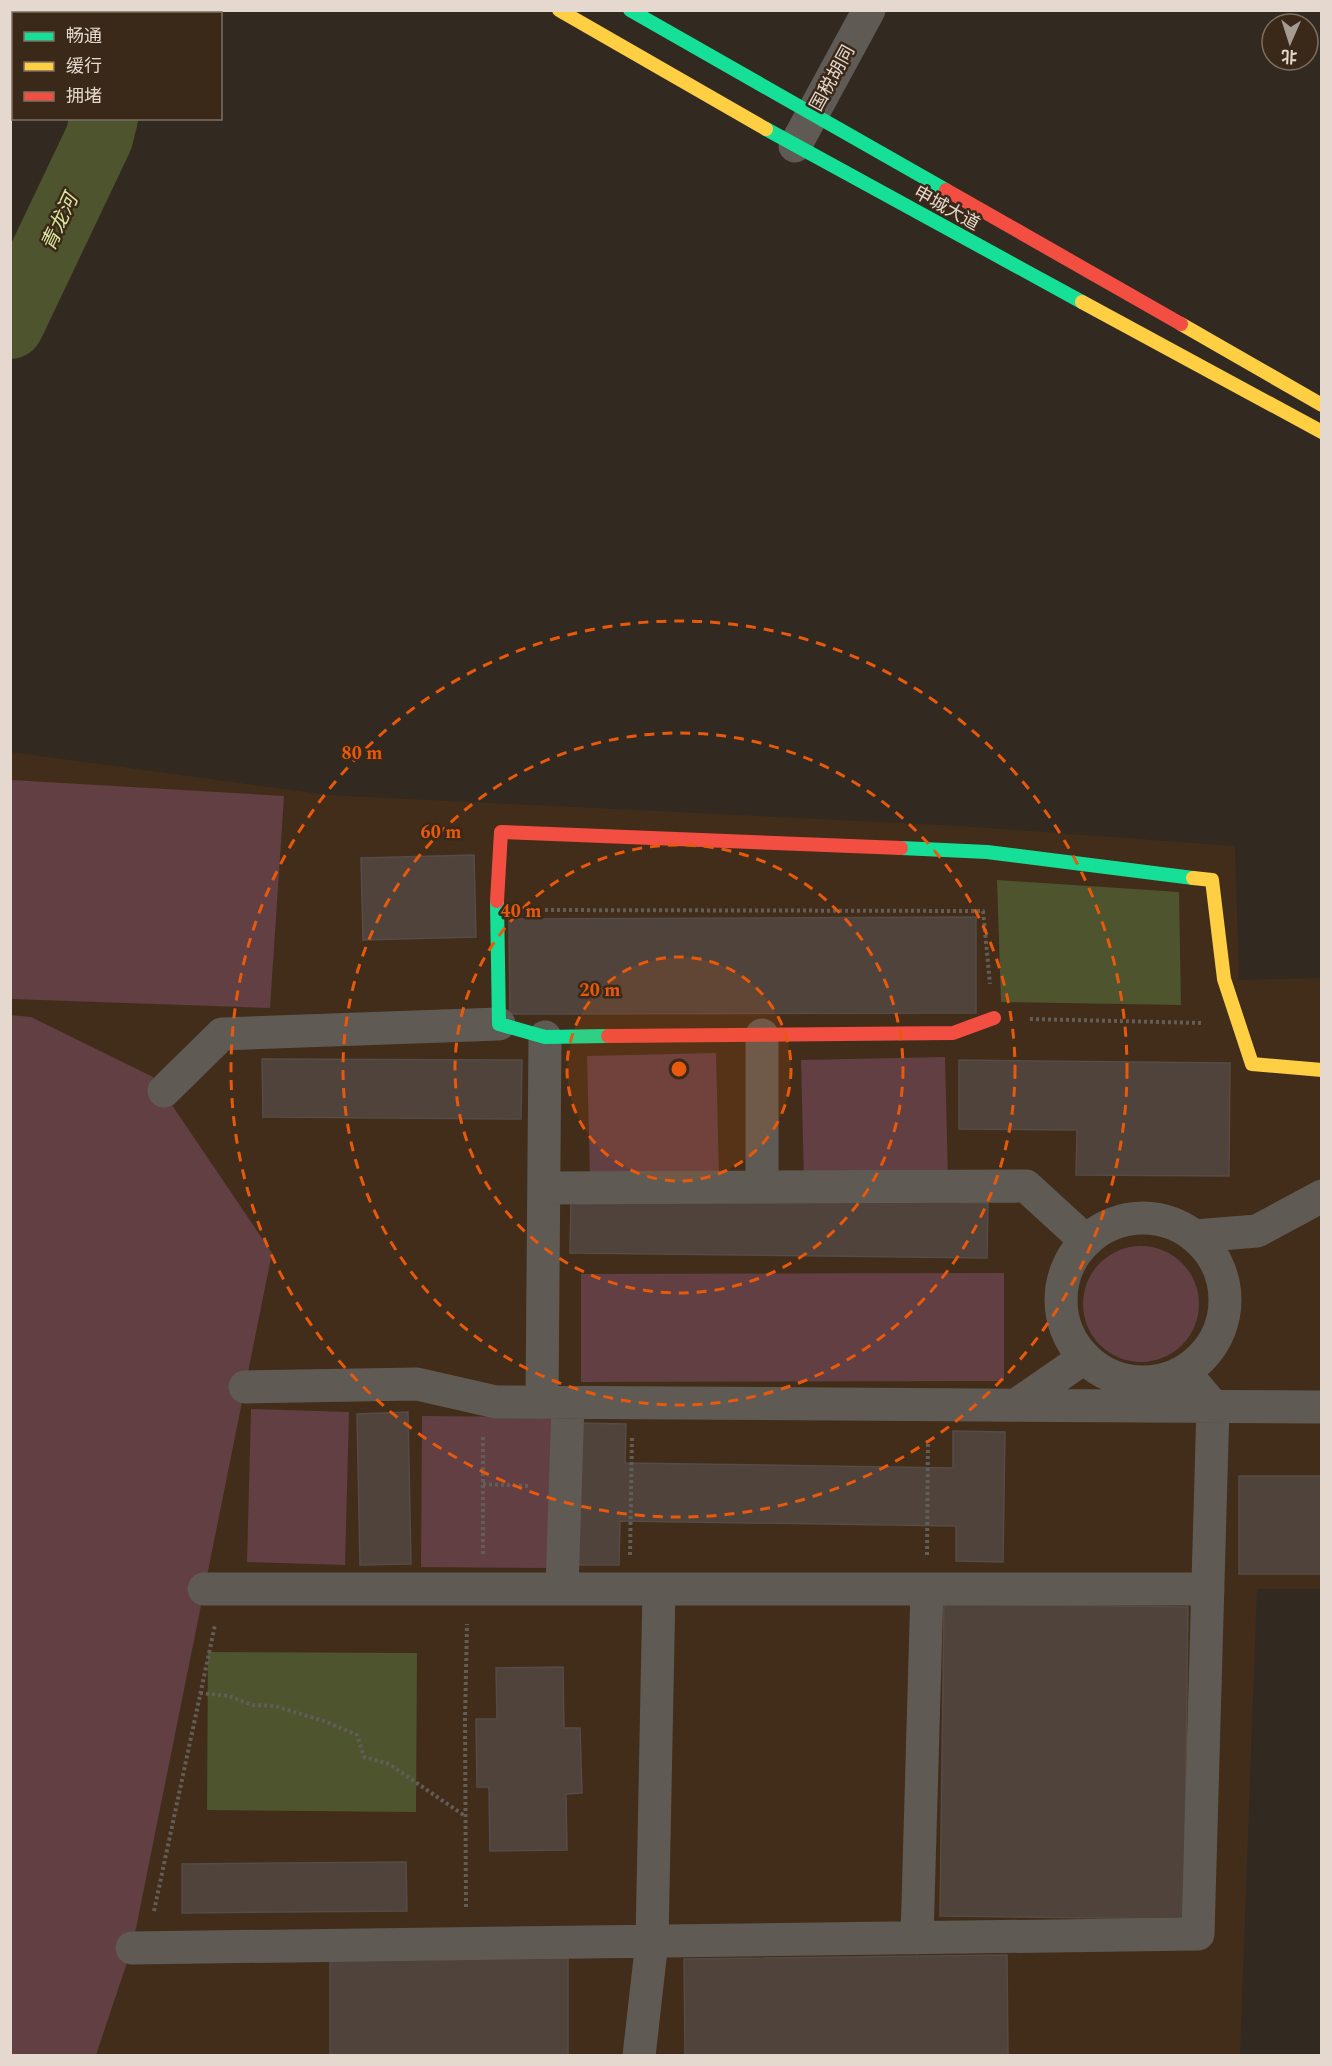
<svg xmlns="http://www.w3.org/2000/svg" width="1332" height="2066" font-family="Spectral,'Noto Sans SC',serif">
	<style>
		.built { fill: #422d1a }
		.green { fill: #613f43 }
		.water { fill: #4e542d }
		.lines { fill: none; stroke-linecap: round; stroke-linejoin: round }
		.river { stroke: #4e542d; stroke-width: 68 }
		.building { fill: #4f433c; stroke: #554c46; stroke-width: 1.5 }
		.path { stroke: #625d57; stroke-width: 4; stroke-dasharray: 3 3; stroke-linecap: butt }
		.street { stroke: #5f5b54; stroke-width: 33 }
		.fast { stroke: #16e098; stroke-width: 14 }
		.slow { stroke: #ffcf43; stroke-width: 14 }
		.jam { stroke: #f24e42; stroke-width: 14 }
		.ring { fill: none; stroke: #e8590c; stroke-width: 3; stroke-dasharray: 10 8 }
		.labels { text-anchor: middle; stroke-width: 5; stroke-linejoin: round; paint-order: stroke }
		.street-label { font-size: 18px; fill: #e5d9cf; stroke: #3a2818 }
		.water-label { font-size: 20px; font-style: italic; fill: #d9e79f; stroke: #3a2818 }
		.centre { fill: #e8590c; stroke: #3a2818; stroke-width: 3 }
		.ring-label { font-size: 18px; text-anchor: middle; font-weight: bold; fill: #e8590c; stroke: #3a2818; stroke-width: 5; stroke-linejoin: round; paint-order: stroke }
	</style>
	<rect width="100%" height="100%" fill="#322920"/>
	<path class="built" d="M11,752L328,795L961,826L1235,846L1239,980L1322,978L1321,1589H1257L1240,2055L11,2056Z"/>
	<path class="green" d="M11,780L284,796L270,1008L11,999Z
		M10,1015L31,1017L153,1077L272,1253L132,1948L96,2055H11Z
		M716,1053L719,1175L590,1178L587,1056Z
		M945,1057L948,1179L804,1181L801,1060Z
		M1083 1304a58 58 0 1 1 116 0a58 58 0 1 1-116 0Z
		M1004,1273V1381L581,1382V1274Z
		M251,1409L349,1412L345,1565L247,1562Z
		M422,1416L557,1417L556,1568L421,1567Z"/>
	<path class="water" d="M997,880L1179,892L1181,1005L1001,1002Z
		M208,1652L417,1653L416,1812L207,1810Z"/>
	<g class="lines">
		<path class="river" d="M123,10L124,14
			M10,325L99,138L104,118"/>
	</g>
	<path class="building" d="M474,855L476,937L363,940L361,858Z
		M976,917V1013L510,1014L509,919Z
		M262,1059L522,1060L521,1119L263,1117Z
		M959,1060L1230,1063L1229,1176L1076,1175L1077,1130L959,1129Z
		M571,1197L988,1203L987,1258L570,1253Z
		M408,1412L411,1564L360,1565L357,1414Z
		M575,1423L626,1424L625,1463L953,1468V1431L1005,1432L1003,1562L956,1561V1526L620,1521L619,1565H572Z
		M1239,1476H1322V1574H1239Z
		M944,1604L1188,1607L1184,1919L940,1916Z
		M563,1667L564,1728H580L582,1793L566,1794L567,1850L490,1851L489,1787H477L476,1719H497L496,1668Z
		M406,1862L407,1911L182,1913V1864Z
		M330,1955H568V2056H330Z
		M1007,1955L1008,2056H685L684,1959Z"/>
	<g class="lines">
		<path class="path" d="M533,910L983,911L990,984
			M1030,1019L1202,1023
			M483,1484L530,1486
			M483,1554V1436
			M630,1555L632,1437
			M927,1555L928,1440
			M200,1693L229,1696L252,1705L275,1706L324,1721L357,1735L364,1757L389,1764L465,1816
			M466,1907L465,1719L467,1624
			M154,1911L215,1625"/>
		<path class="street" d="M795,146L869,10
			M762,1035V1187
			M164,1091L222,1034L499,1024
			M544,1188L1026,1186L1085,1240
			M1061 1300a82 82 0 1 1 164 0a82 82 0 1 1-164 0Z
			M1195,1236L1257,1231L1322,1196
			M245,1387L417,1384L496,1402L1322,1407
			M542,1402L545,1037
			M1016,1405L1084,1358
			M204,1589H1208
			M562,1589L568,1403
			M917,1938L927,1589
			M132,1948L1198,1934L1213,1406L1184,1372
			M639,2056L652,1941L659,1589"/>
		<path class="fast" d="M630,10L946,190
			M766,129L1082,302
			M901,848L987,852L1193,878
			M497,901L499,1024L545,1037L608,1036"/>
		<path class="slow" d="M559,10L766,129
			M1082,302L1322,432
			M1181,324L1322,405
			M1193,878L1212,880L1224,979L1252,1064L1322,1070"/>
		<path class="jam" d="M946,190L1181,324
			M497,901L501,832L901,848
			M608,1036L953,1033L994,1018"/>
	</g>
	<circle cx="679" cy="1069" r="112" fill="#e8590c" fill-opacity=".12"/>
	<g class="ring">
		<circle cx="679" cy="1069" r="112"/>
		<circle cx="679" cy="1069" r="224"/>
		<circle cx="679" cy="1069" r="336"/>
		<circle cx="679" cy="1069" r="448"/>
	</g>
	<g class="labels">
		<g class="street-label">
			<text transform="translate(832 78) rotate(-61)" y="6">国税胡同</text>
			<text transform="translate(947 208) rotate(29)" y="6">申城大道</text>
		</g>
		<g class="water-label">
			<text transform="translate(59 222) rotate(-65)" y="7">青龙河</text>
		</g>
	</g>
	<circle cx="679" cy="1069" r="9" class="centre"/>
	<g class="ring-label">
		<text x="362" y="759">80 m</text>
		<text x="441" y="838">60 m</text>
		<text x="521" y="917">40 m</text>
		<text x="600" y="996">20 m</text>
	</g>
	<rect width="1332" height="2066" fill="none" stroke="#e5d9cf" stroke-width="24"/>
	<rect x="12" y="12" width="210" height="108" fill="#3a2818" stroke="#7e6f61" stroke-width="1.5"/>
	<rect x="24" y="32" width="30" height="9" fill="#16e098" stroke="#7e6f61" stroke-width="1.5"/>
	<text x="66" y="42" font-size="18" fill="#e5d9cf">畅通</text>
	<rect x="24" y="62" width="30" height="9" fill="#ffcf43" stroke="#7e6f61" stroke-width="1.5"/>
	<text x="66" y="72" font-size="18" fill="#e5d9cf">缓行</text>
	<rect x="24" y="92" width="30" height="9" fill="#f24e42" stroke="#7e6f61" stroke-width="1.5"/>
	<text x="66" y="102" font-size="18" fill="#e5d9cf">拥堵</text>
	<g transform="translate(1290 42) rotate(183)"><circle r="28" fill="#3a2818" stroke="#7e6f61" stroke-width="1.5"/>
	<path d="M0-4.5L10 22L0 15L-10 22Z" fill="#a69b92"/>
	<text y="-9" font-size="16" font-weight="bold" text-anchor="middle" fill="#e5d9cf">北</text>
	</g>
</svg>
